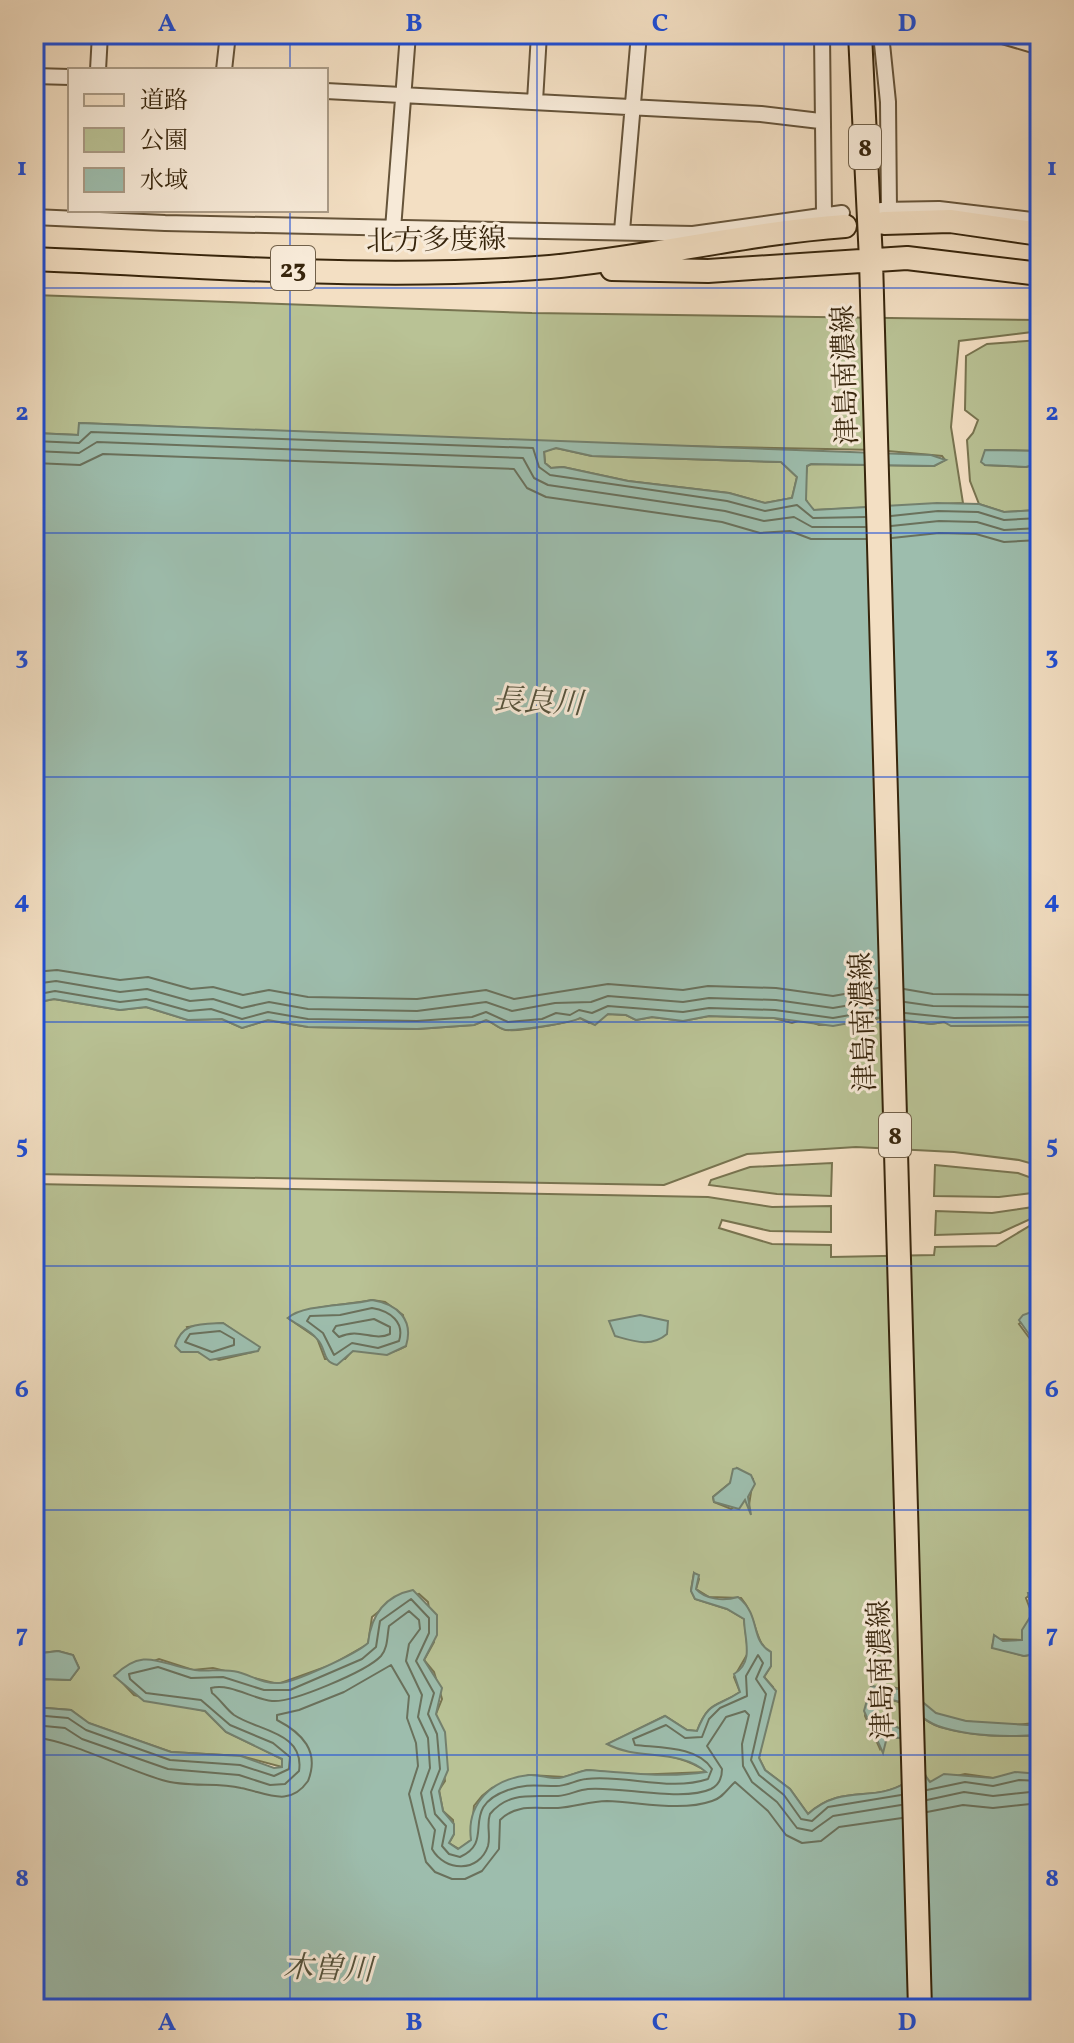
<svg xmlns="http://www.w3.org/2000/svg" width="1074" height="2043" font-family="Vollkorn,'Noto Serif JP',serif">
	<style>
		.green { fill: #b9c295; stroke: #787450; stroke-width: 2; fill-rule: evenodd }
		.water { fill: #9dbdad; stroke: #74806d; stroke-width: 2; fill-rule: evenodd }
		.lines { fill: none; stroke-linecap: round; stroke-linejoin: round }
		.shore { stroke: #6a715c; stroke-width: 2 }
		.street-casing { stroke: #66543a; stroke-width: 18 }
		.primary-casing { stroke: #37250c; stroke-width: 26 }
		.street { stroke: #f7ead8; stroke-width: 14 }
		.primary { stroke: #f3dfc3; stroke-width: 22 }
		.grid { fill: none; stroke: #1d4ed8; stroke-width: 2; stroke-opacity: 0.55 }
		.labels { text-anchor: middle; stroke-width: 6; stroke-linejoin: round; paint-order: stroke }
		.shield { fill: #f7ead8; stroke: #716049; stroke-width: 2 }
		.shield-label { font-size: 26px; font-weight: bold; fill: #37250c }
		.street-label { font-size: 28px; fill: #37250c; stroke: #f7ead8 }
		.water-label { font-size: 30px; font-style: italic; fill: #56533c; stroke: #f7ead8 }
		.neatline { fill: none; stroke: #1d4ed8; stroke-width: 3 }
		.grid-label { font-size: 26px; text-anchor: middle; font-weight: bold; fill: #1d4ed8 }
	</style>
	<rect width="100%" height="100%" fill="#f3dfc3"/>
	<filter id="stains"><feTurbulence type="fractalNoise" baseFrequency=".0025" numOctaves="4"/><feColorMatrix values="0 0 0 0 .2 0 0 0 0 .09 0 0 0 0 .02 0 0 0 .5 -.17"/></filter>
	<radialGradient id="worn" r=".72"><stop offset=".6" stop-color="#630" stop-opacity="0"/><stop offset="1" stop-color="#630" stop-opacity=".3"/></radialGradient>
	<path class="green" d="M34,295L532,313L1040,320V331L959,341L951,427L963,503L814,510C799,499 806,482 807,466L811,464L934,466L945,460L942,456L877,450L622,445L80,423L79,435L34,433Z
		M1040,340V451L986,450L985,465L1026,467L1040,463V510L1004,512L979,504L970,481L967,440L973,433L978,420L965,410L966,356L987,344Z
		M556,448L592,456L781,462L797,477L792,498L765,503L729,493L628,481L563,467L551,468L545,463L544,451Z
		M54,999L120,1010L146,1007L188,1020L222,1019L242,1028L268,1020L308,1027L417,1029L474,1025L486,1020C492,1022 497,1027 503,1029C513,1034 569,1022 580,1018L589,1023L608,1014L626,1015L636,1020L652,1017L683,1021L709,1016L774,1018L792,1023L804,1019L819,1025L864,1023L882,1017L931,1024L944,1022L955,1026L1040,1025V1166L1019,1160L954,1152L856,1147L747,1154L664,1185L34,1174V1003Z
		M832,1163L831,1196L777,1194L709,1185L711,1180L750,1167Z
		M935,1165L1018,1173L1040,1181V1192L999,1197L934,1196Z
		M34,1184L708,1197L772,1207L831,1206V1232L770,1231L722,1220L719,1228L772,1244L831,1245V1257L934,1255L935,1247L996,1246L1036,1222L1039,1215L1000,1233L935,1235L936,1211L992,1213L1040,1206V1309L1019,1324L1039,1351L1040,1594L1032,1593L1026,1598L1032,1614L1022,1640L994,1639L992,1647L1024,1656L1040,1653V1721C1020,1729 956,1723 935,1713C911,1701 904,1678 870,1690L865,1716L880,1749L886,1737L902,1738L905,1783C873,1803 842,1783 808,1814L790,1789L765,1770L759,1758L773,1687L764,1677L771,1666V1655C752,1638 758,1618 741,1598L709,1597L696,1589L699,1579L694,1573L691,1590L695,1599L727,1609L744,1619L748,1653L734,1677L740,1692C716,1708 709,1700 697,1731L687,1730L665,1716L608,1744C640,1753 679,1752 707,1772L633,1775L587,1770L564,1777L529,1775L492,1788L482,1796L474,1806L471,1840L459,1849L449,1843L454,1834L453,1820L443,1811L439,1790L445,1781L436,1714L442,1699L434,1672L424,1660L434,1642L428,1602L419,1594L387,1605L372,1617L368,1644L331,1665L278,1684L213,1668L193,1670L159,1659L115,1675L134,1695L205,1711L226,1732L282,1759V1767L241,1756L171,1752L88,1723L71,1710L34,1707V1683L44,1679L70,1680L79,1668L73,1655L58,1651L34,1654ZM372,1300L385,1302L403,1315L406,1346C380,1360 376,1348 352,1351L345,1359H325L317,1338L288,1318C313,1304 344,1306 372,1300ZM223,1323L253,1344V1352L219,1360L198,1352L187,1327ZM737,1468L753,1479L749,1505L745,1500L731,1509L714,1502L713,1497L730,1483Z
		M886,1699C916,1703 917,1720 940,1727C971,1736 1008,1737 1040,1735V1774L993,1778L965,1774L930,1782L920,1771L914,1744L877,1724L876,1704Z"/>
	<path class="water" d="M79,423L931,455L946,460L934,466L811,464L807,466L806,500L814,510L937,503L979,504L1004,512L1040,510V1025L951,1026L944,1022L931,1024L882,1017L833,1026L774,1018L709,1016L683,1021L652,1017L636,1020L626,1015L608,1014L595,1025L580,1018C574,1022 510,1033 503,1029C497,1027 492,1022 486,1020L474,1025L417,1029L308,1027L268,1020L242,1028L222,1019L188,1020L146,1007L120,1010L54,999L34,1003V433L78,435ZM556,448L592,456L781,462L797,477L792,498L765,503L729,493L628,481L563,467L551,468L545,463L544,452Z
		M985,450L1040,451V463L1026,467L985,465L981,462Z
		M372,1300C398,1304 414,1320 406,1346L387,1355L353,1351L337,1365C321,1361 327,1349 317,1339C310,1330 297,1325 288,1318C303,1304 349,1306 372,1300Z
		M1040,1309V1369L1038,1347L1019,1320L1023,1315Z
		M640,1315L668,1321L667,1334C651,1348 633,1341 615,1336L609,1321Z
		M223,1323L260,1347L258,1351L210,1360L198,1352H181L175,1346C182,1322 200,1324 223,1323Z
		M737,1468L751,1475L755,1484L748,1497L751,1515L745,1500L739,1509L714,1502L713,1497L730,1483L733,1469Z
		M694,1573L699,1575L696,1589C706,1600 724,1601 738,1597C762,1616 749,1640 771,1652V1666L764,1677L776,1691L759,1758L765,1770L790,1789L808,1814C842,1783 873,1803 905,1783L902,1738L887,1737L883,1753L864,1711L871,1686L908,1690L936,1713L966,1721L1028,1725L1040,1721V1735C1008,1737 969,1737 938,1726C915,1718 913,1700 883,1699L876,1704L877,1724C884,1726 891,1725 897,1727C917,1736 916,1766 930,1782L944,1774L993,1778L1015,1772L1040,1774V2009H34V1707L71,1710L89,1723L171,1752L241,1756L274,1768L282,1767V1759L226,1732L205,1711L144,1701L114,1676C145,1645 162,1666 195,1670C209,1672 222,1668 238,1672C252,1676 264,1684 279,1683C294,1683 356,1654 368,1643C371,1616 384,1596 413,1590L437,1615V1635L424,1660L442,1688L436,1714L445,1732L448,1770L439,1791L443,1811L454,1824V1834L449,1843L458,1849L471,1840C466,1803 492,1779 529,1775C539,1774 549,1779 559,1778C569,1777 580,1770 589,1770C627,1773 668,1778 706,1772C679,1748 638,1761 607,1744L665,1716L687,1730L697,1731C709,1700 716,1708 740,1692L734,1674C755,1662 744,1638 744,1619L727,1609L695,1599L691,1591Z
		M1028,1593L1040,1594V1653L1024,1656L992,1648L994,1635L1003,1641L1022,1640V1630L1032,1614Z
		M58,1651L73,1655L79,1668L70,1680L44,1679L34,1683V1654Z"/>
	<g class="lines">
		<path class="shore" d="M34,441L79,443L91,432L533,448L539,467L550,475L727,501L765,511L797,505L813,518L865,517
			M34,451L79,453L97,442L523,458L534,478L548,485L725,511L764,521L794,517L812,527H865
			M34,463L80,465L103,454L514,469L527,488L546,497L722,522L760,533L790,531L811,539H866
			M891,516L938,511L978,512L1004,520L1040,518
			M891,526L939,521L977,522L1004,530L1040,528
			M892,538L939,533L976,534L1004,542L1040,540
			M34,972L57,970L120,980L148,977L191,989L213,987L243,995L269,990L308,997L417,999L486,990L514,999L608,984L683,990L708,986L776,988L833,996L878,988
			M34,984L56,981L120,992L147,989L190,1001L213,999L242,1008L269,1002L308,1009L417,1011L486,1002L512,1011L555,1003L591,1002L608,996L683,1002L709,998L776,1000L833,1008L879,1000
			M904,989L933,994L1040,995
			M34,995L55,991L120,1002L146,999L189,1011L211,1009L242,1019L268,1012L308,1019L417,1021L472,1017L486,1012L508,1022L542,1019L556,1013L570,1015L579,1010L592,1013L608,1006L683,1012L709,1008L775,1010L833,1018L879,1010
			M905,1002L933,1006L1040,1007
			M905,1013L954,1018L1040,1017
			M372,1308C390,1311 405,1322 399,1341L378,1348L352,1343L334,1355L323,1333L307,1321L310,1316L340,1315Z
			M374,1319L390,1327V1334C373,1342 360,1327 339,1337L333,1331L336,1326Z
			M220,1331L234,1339V1345L212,1352L185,1342L190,1334Z
			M34,1715L68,1718L86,1730L170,1760L240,1765L274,1776L289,1769L290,1757L273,1743L230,1725L201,1700L146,1693L130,1679L129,1674L158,1667L191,1678L223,1677L264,1690H290L362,1659L376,1647L380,1621L411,1599L429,1618V1633L416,1661L434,1693L428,1714L437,1734L440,1769L431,1792L435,1814L446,1826L442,1846L449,1854L460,1857C497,1841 457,1808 508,1790C527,1783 538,1786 556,1786C567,1786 576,1780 586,1779C625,1774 669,1792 708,1779L712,1769C698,1746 659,1748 635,1745L633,1739L666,1725L685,1738L702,1737L709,1719L720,1708L747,1696L746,1676L758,1655L763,1663L756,1679L766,1694L751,1760L759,1775L784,1795L801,1819L812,1821L828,1807L901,1795
			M34,1725L65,1728L82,1739L168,1769L239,1775L270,1785L285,1784L299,1771C305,1732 258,1731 234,1715C226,1709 220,1699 212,1693L211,1688C231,1683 252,1699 272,1701C292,1703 367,1671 381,1656C388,1648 387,1636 389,1626L409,1611L419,1620L420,1629L409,1644L406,1661L422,1695L418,1717L428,1738L430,1768L421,1793L426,1817L435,1830L432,1849C445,1872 479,1873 488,1846C491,1835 486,1825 490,1814C509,1791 533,1797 558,1796C569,1795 578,1790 588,1789C619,1786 683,1802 711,1789C719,1785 722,1777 722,1769L707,1746L726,1717L745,1711L749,1715L742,1744L743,1766L752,1782L777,1802L797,1828L812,1831L833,1816L901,1805
			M34,1737C77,1743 119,1767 162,1780C188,1788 216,1782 241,1788C267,1793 289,1808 308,1781C320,1751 302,1733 277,1720V1715L299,1710L344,1692L391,1665L409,1696L407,1718L416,1743L418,1766L409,1794L426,1862L435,1872L452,1879H465L482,1871L499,1849L500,1820C517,1803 537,1809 558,1808C575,1807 590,1801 607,1801C640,1802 681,1812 712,1801C723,1798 728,1788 735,1782L768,1811L786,1835L802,1843L821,1841L839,1827L902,1818
			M927,1790L965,1782L993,1786L1019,1780L1040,1781
			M927,1800L964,1792L993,1796L1040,1791
			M927,1812L963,1805L993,1808L1040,1803"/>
		<g class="street-casing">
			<path id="street" d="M822,34L824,214
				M881,34L888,102L889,210
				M996,34L1040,47
				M98,70L100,34
				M224,70L228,34
				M34,76L70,77
				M326,91L761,114L820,121
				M535,101L539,34
				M881,210L939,209L1040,221
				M34,217L165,223L693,234L842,213
				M393,229L408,34
				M622,231L639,34"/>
		</g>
		<g class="primary-casing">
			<path id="primary" d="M860,34L871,260L920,2009
				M884,223L950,221L1040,234
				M34,259C205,266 380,281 550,267C649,258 746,233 845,226
				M612,269L708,271L907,258L1040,274"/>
		</g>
		<use href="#street" class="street"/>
		<use href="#primary" class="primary"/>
	</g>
	<path class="grid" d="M290,34V70M537,34V2009M784,34V2009M290,210V2009M34,288H1040M34,533H1040M34,777H1040M34,1022H1040M34,1266H1040M34,1510H1040M34,1755H1040"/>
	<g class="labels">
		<g class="shield">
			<rect x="849" y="125" width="32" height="44" rx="6"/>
			<rect x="271" y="246" width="44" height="44" rx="6"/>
			<rect x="879" y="1113" width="32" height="44" rx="6"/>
		</g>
		<g class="shield-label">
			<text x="865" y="156">8</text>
			<text x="293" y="277">23</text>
			<text x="895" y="1144">8</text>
		</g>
		<g class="street-label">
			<text transform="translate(436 239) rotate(-1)" y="10">北方多度線</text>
			<text transform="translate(844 375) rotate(-92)" y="10">津島南濃線</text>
			<text transform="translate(862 1022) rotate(-92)" y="10">津島南濃線</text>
			<text transform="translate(880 1670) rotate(-92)" y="10">津島南濃線</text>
		</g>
		<g class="water-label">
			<text transform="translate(538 701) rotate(3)" y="10">長良川</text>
			<text transform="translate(328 1968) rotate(2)" y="10">木曽川</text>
		</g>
	</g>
	<rect width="1074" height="2043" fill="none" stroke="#f3dfc3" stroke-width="88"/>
	<rect x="68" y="68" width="260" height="144" fill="#f7ead8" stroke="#aa9b86" stroke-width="2"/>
	<rect x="84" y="94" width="40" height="12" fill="#f3dfc3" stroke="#aa9b86" stroke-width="2"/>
	<text x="140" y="108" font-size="24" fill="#37250c">道路</text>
	<rect x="84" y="128" width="40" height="24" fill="#b9c295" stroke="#aa9b86" stroke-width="2"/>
	<text x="140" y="148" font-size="24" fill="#37250c">公園</text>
	<rect x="84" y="168" width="40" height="24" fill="#9dbdad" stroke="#aa9b86" stroke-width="2"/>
	<text x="140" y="188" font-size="24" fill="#37250c">水域</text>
	<rect x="44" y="44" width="986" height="1955" class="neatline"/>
	<g class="grid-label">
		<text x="167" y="31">A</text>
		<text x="414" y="31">B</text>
		<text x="660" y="31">C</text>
		<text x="907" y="31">D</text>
		<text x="22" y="175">1</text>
		<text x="1052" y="175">1</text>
		<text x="22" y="420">2</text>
		<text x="1052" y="420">2</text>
		<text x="22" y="664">3</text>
		<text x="1052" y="664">3</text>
		<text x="22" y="908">4</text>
		<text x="1052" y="908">4</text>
		<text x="22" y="1153">5</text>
		<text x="1052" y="1153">5</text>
		<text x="22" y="1397">6</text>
		<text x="1052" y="1397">6</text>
		<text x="22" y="1642">7</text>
		<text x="1052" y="1642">7</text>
		<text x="22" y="1886">8</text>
		<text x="1052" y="1886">8</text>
		<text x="167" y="2030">A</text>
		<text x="414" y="2030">B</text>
		<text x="660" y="2030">C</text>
		<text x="907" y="2030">D</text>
	</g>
	<rect width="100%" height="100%" filter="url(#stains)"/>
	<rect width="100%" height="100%" fill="url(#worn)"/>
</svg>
